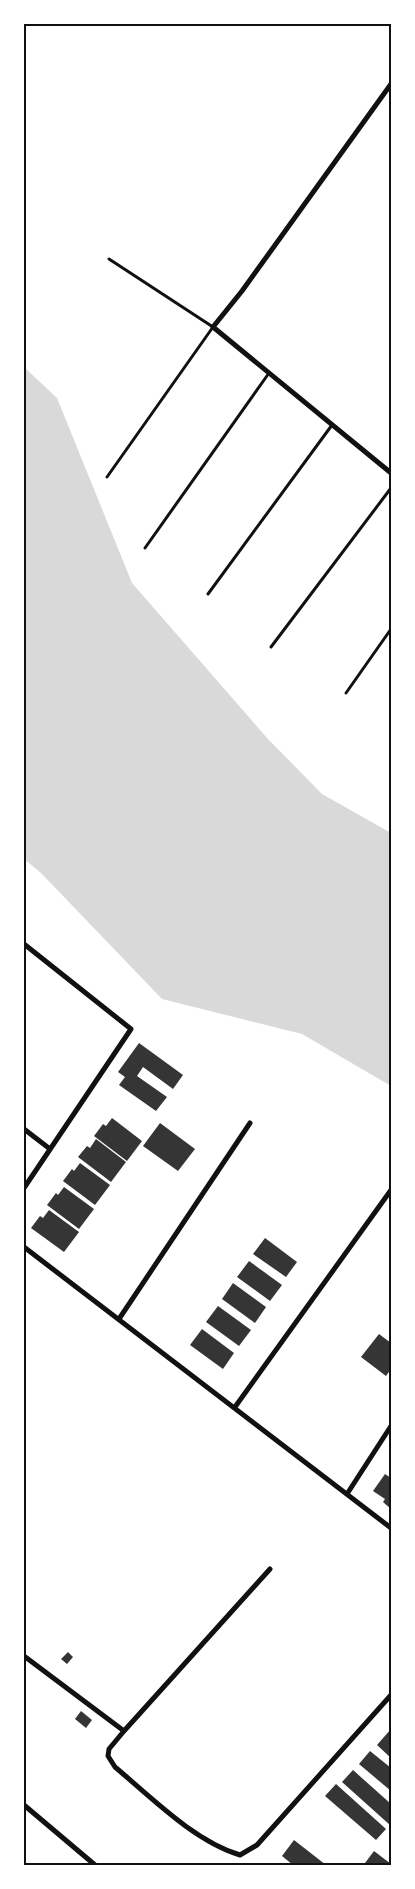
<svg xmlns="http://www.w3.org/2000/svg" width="415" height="1889" font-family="'Titillium Web',sans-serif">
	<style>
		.water { fill: #d9d9d9 }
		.building { fill: #353535 }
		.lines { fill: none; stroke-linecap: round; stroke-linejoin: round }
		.service { stroke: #111; stroke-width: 3 }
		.minor { stroke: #111; stroke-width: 5 }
		.neatline { fill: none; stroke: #111; stroke-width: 2 }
	</style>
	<rect width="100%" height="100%" fill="#fff"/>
	<path class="water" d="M24,367L57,398L132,583L267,738L322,794L391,833V1086L302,1034L162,999L41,873L24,859Z"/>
	<path class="building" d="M139,1043L183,1075L173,1089L143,1067L137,1076L167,1097L156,1111L119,1085L125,1077L118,1072Z
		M112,1118L142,1141L127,1161L94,1136L103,1124L106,1126Z
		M160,1123L195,1149L178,1171L143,1146Z
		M96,1139L126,1162L111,1182L78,1157L87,1146L90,1148Z
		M80,1163L110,1185L95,1205L63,1181L72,1169L74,1171Z
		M64,1187L94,1209L79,1229L47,1205L56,1193L58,1195Z
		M49,1210L79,1232L64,1252L31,1228L40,1216L43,1218Z
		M265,1238L297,1262L286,1277L253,1254Z
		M249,1261L282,1285L270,1301L237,1277Z
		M233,1283L266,1307L255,1323L222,1299Z
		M218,1306L251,1330L239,1346L206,1322Z
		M202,1329L234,1353L223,1369L190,1345Z
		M379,1334L391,1343V1369L386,1376L361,1357Z
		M385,1474L391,1478V1509L383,1502L385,1499L373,1491Z
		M68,1652L73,1657L67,1664L61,1659Z
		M81,1711L92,1720L86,1728L75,1719Z
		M391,1729V1758L377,1745Z
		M370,1751L391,1768V1791L359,1764Z
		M353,1770L391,1804L390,1825L342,1782Z
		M336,1784L386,1829L376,1840L325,1796Z
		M294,1840L326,1865H293L282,1856Z
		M374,1851L391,1864V1865H368L365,1863Z"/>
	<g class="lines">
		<path class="service" d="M107,477L213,327L109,259
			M145,548L269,373
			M208,594L332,425
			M271,647L391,488
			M346,693L391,629"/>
		<path class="minor" d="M391,84L242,291L213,327L391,473
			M24,944L131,1029L24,1188
			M24,1129L50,1149
			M24,1247L391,1528
			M119,1319L250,1123
			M235,1407L391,1190
			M347,1494L391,1426
			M24,1656L124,1731L109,1749L108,1756L115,1767C152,1798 194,1841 240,1855L257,1845L391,1695
			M124,1731L270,1569
			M24,1805L95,1865"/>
	</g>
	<rect width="415" height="1889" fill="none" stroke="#ffffff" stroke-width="50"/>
	<rect x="25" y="25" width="365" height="1839" class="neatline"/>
</svg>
